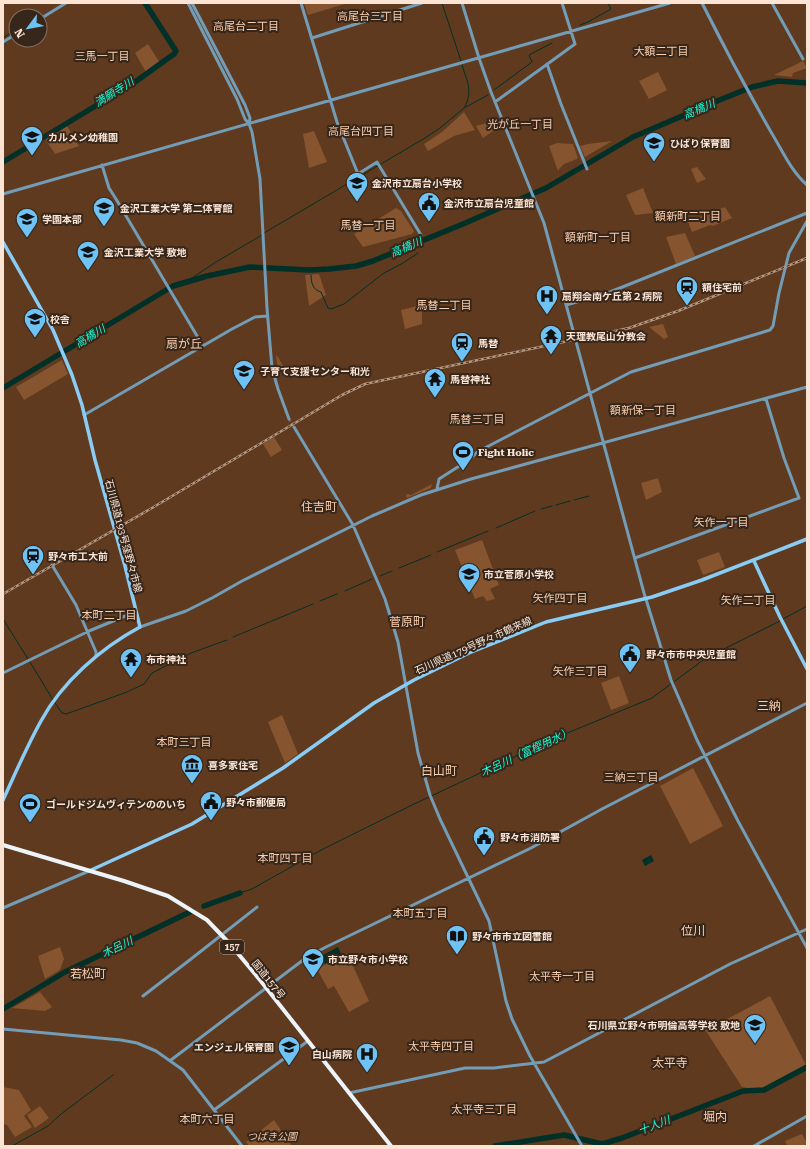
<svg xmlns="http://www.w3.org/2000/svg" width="810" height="1149" font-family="'Roboto Serif','Noto Sans JP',serif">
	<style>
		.green { fill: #86542e }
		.water { fill: #003027 }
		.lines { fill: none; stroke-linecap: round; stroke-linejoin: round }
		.stream { stroke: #003027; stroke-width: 1 }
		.river { stroke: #003027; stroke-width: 5.5 }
		.tertiary-tunnel { stroke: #765439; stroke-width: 3; stroke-dasharray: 3 1.5; stroke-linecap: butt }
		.tertiary { stroke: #739cb6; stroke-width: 3 }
		.secondary { stroke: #89cdf6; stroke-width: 3.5 }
		.trunk { stroke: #ecf4fa; stroke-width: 4 }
		.rail-casing { stroke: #b59782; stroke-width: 2.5 }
		.rail { stroke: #37261a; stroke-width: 1; stroke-dasharray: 3; stroke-linecap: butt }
		.labels { text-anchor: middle; stroke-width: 4; stroke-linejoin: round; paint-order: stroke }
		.shield { fill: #37261a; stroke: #c0ab9c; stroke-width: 1 }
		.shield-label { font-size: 9px; font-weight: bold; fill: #fbe4d4 }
		.poi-label { font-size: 10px; font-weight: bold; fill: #fbe4d4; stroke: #37261a; text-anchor: start }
		.street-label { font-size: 10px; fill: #fbe4d4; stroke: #37261a }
		.park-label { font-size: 10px; font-style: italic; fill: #f1c5a6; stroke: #37261a }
		.neighbourhood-label { font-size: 11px; fill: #fbceae; stroke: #37261a }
		.water-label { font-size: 11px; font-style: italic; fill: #14fbd6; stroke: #37261a }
		.quarter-label { font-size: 12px; fill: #fbceae; stroke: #37261a }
	</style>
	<rect width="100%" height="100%" fill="#5f3a1e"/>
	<path class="green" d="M304,3H348L308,15Z
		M148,44L160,63L146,72L135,53Z
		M803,61L807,68L793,73L792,77L774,75Z
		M658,72L667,90L649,99L639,81Z
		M464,112L475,130L454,136L428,151L424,144L442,132Z
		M497,120L500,126L483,138L476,126Z
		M67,126L79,146L55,154L45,139Z
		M314,131L327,162L309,168L303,134Z
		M612,141L585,157L580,146L588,144Z
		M557,143L573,144L578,158C569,164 565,160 558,171L549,146Z
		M697,167L706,179L697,183L691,169Z
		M643,188L653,213L635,215L626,195Z
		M725,207L732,218L713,226L710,225L692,232L688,222Z
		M396,208L401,211L414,231L412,234L363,247L354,234Z
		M685,233L695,256L676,264L666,237Z
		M319,274L326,295L309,306L305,275Z
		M422,305V324L405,329L401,310Z
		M663,324L668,337L664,339L649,327Z
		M276,355L278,357L284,368L278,371Z
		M62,360L68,374L24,400L16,387Z
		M274,437L282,450L271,457L263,444Z
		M658,478L662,492L646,500L641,483Z
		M432,484L431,488L407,498L406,495L408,494L411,495Z
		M482,540L499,585L490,589L495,599L487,601L483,596L475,599L455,550Z
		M719,552L725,567L703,575L697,560Z
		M619,676L629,703L611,710L601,683Z
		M282,715L298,754L285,763L268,722Z
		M693,768L723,826L690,844L660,786Z
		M60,947L64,959L60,970L45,979L38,956Z
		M347,953L369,1001L349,1012L334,986L328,989L317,969Z
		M40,992L52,1007L45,1011L12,1008Z
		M770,996L806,1065L760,1090L742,1087L704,1028L733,1016Z
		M3,1087L19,1090L31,1110L24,1116L32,1127L15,1137L7,1125L3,1124Z
		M40,1106L49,1118L35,1128L27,1115Z
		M274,1120L292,1146H249L246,1142Z
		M802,1134L807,1143V1146H787L785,1141Z"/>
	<path class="water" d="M651,855L654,861L645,866L642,860Z
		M338,947L341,954L325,964L321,956Z"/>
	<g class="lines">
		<path class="stream" d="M442,3L461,61
			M580,25L588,22L611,9L608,3
			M3,38L16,29
			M462,65C467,82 473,89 465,107
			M494,90L532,62L529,55L552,43
			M264,233L425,138L440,128L464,108L488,95
			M311,275C311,283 313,290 321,292L328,308L331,309L344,304L384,273L403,263L418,253
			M186,282L216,262L262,235
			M574,500L589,496
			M556,505L570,501
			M541,509L552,506
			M496,528L535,511
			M437,552L488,531
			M399,568L431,555
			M380,576L392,571
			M345,591L372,579
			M320,601L337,594
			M3,619L28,659
			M783,619L807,606
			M233,637L313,604
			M30,662L53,700
			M55,703L62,713L66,714L80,709L127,692L144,684L152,673L191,653L227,640
			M240,893L252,889L323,849L410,806L548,741L652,698L706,658L780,621
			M12,1146L48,1126L61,1114L113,1075"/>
		<path class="river" d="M3,162L135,82L174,54L176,51L145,3
			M3,388L173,286L207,276L250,267L309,270L329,269L356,266L373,261L463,224L546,188L633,137L722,99L752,87L778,81L807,83
			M204,906L240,893
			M3,1009L65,972L192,911
			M495,1146L564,1135L602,1144L622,1138L743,1091L764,1090L807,1067"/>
		<path class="tertiary-tunnel" d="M289,419L294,427"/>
		<path class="tertiary" d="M188,3L237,99L245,119L249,124L252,132L260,179L267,308L272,368L278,389L289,419
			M192,3L245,105L250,118L249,124
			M301,3L337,122L358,174L377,162L421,235
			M462,3L479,58L491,92L544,223L644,593L671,680L697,740L738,821L807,948
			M702,3C724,47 747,90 771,132C782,150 791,171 807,185
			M772,3L803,59
			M40,19L66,3
			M312,38L422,3
			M3,42L16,34
			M547,64L561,104L587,169
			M495,102L575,44L562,3
			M102,165L109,188L116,199L203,346
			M3,194L670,3
			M566,305L605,294L807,213
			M84,415L232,329L255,317L267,316
			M294,427L353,525L385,599L398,642L418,753L430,795L440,819L489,921L506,1001L512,1019L530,1056L582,1146
			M437,489L439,479L464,463L479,451L631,372L770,330L773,326L779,293L789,253L807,221
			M635,558L799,498L784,458L766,399
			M52,565L76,605L96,652V656
			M140,627L186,611L212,598L242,581L372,516L421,495L471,479L807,387
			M3,673L89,631L135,612
			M3,908L89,871
			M143,996L191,959L257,907
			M3,1029L121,1040L137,1043L156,1051L183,1070L242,1146
			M171,1060L307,957L326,947L531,848L602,809L807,703
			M349,1093L465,1068H494L544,1062L730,964L807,929
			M214,1110L308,1041
			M754,1146L807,1116"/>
		<path class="secondary" d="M3,242L53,330L72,375L82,405L95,460L125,566L140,627C101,648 62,682 41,721C27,746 15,774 3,800
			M754,561L780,617L807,669
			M89,871L192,824L283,768L374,703L414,680L469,653L546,622L652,597L702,580L807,539"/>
		<path class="trunk" d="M3,845L124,881L168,896L207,920L230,944L260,980L391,1146"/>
		<g class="rail-casing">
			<path id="rail" d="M3,594L152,508L342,395L365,384L629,328L678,311L807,258"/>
		</g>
		<use href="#rail" class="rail"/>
	</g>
	<defs>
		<g id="school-pin" transform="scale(1.15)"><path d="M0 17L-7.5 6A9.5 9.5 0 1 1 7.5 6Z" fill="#6fc2f4" stroke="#37261a"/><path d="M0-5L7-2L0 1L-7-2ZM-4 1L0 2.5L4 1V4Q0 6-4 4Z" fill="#111"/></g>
		<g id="civic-pin" transform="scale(1.15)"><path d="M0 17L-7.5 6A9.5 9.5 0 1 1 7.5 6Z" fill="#6fc2f4" stroke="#37261a"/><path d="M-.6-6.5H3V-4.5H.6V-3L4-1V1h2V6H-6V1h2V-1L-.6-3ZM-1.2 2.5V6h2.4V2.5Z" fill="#111"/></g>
		<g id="university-pin" transform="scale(1.15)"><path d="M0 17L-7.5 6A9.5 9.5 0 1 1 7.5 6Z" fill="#6fc2f4" stroke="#37261a"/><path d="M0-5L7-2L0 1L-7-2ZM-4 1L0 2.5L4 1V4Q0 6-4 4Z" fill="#111"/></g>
		<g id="station-pin" transform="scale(1.15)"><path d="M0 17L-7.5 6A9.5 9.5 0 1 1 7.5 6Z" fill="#6fc2f4" stroke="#37261a"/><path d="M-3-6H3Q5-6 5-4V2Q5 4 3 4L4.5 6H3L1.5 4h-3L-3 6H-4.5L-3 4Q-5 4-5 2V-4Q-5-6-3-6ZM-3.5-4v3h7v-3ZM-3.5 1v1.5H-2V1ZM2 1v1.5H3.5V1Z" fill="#111"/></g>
		<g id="hospital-pin" transform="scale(1.15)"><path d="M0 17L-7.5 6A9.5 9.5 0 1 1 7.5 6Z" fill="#6fc2f4" stroke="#37261a"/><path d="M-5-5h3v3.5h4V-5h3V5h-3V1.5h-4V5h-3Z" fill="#111"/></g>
		<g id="temple-pin" transform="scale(1.15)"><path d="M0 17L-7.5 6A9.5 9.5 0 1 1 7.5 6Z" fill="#6fc2f4" stroke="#37261a"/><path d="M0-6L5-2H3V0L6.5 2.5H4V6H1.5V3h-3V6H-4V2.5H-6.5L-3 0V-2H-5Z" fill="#111"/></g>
		<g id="stadium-pin" transform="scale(1.15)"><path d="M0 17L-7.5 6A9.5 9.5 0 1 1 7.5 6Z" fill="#6fc2f4" stroke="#37261a"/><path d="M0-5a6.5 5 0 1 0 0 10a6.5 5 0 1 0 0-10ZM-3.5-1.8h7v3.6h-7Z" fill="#111"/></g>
		<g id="museum-pin" transform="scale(1.15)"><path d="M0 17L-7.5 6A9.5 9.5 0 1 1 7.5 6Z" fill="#6fc2f4" stroke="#37261a"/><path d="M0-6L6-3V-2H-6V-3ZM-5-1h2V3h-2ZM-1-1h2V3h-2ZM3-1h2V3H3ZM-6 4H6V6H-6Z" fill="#111"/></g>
		<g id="library-pin" transform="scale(1.15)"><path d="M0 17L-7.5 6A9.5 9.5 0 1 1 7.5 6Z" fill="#6fc2f4" stroke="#37261a"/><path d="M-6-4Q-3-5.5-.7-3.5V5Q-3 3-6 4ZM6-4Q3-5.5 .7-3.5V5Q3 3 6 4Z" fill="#111"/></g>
	</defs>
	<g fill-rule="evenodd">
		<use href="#school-pin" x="32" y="137"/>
		<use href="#school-pin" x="654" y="143"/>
		<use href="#school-pin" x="357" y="183"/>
		<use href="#civic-pin" x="429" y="203"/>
		<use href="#university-pin" x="104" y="208"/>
		<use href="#university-pin" x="27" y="219"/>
		<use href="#university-pin" x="88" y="252"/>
		<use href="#station-pin" x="687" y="287"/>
		<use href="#hospital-pin" x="547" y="296"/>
		<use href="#university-pin" x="35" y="319"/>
		<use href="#temple-pin" x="551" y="336"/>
		<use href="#station-pin" x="462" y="343"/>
		<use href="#school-pin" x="244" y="371"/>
		<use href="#temple-pin" x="435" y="379"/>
		<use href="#stadium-pin" x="463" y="452"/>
		<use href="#station-pin" x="33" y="556"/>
		<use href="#school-pin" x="469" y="574"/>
		<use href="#civic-pin" x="630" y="654"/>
		<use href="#temple-pin" x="131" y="659"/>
		<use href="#museum-pin" x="192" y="765"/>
		<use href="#civic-pin" x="211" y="802"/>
		<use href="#stadium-pin" x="30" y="804"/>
		<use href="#civic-pin" x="484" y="837"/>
		<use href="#library-pin" x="457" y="936"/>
		<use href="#school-pin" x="313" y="959"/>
		<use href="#school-pin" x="755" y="1025"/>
		<use href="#school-pin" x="289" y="1047"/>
		<use href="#hospital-pin" x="367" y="1054"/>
	</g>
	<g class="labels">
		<rect class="shield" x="220" y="940" width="24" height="14" rx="3"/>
		<g class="shield-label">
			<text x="232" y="950">157</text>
		</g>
		<g class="poi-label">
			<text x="48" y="141">カルメン幼稚園</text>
			<text x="670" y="147">ひばり保育園</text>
			<text x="372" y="187">金沢市立扇台小学校</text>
			<text x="444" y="207">金沢市立扇台児童館</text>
			<text x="120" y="212">金沢工業大学 第二体育館</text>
			<text x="42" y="223">学園本部</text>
			<text x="104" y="256">金沢工業大学 敷地</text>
			<text x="702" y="291">額住宅前</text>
			<text x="562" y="300">扇翔会南ケ丘第２病院</text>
			<text x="50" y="323">校舎</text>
			<text x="566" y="340">天理教尾山分教会</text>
			<text x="478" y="347">馬替</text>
			<text x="260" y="375">子育て支援センター和光</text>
			<text x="450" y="383">馬替神社</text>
			<text x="478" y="456">Fight Holic</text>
			<text x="48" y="560">野々市工大前</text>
			<text x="484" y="578">市立菅原小学校</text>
			<text x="646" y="658">野々市市中央児童館</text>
			<text x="146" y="663">布市神社</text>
			<text x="208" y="769">喜多家住宅</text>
			<text x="226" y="806">野々市郵便局</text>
			<text x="46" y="808">ゴールドジムヴィテンののいち</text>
			<text x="500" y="841">野々市消防署</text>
			<text x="472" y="940">野々市市立図書館</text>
			<text x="328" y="963">市立野々市小学校</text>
			<text x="740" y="1029" text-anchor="end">石川県立野々市明倫高等学校 敷地</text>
			<text x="274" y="1051" text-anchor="end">エンジェル保育園</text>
			<text x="352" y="1058" text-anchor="end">白山病院</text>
		</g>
		<g class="street-label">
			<text transform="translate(124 536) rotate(75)" y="4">石川県道193号窪野々市線</text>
			<text transform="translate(473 645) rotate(-24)" y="4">石川県道179号野々市鶴来線</text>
			<text transform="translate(269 979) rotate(51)" y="4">国道157号</text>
		</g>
		<g class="park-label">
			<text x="272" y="1140">つばき公園</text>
		</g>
		<g class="neighbourhood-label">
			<text x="370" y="20">高尾台三丁目</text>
			<text x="246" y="30">高尾台二丁目</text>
			<text x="661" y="55">大額二丁目</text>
			<text x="102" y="60">三馬一丁目</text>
			<text x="520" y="128">光が丘一丁目</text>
			<text x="361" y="135">高尾台四丁目</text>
			<text x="688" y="220">額新町二丁目</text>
			<text x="368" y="229">馬替一丁目</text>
			<text x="598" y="241">額新町一丁目</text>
			<text x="444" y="309">馬替二丁目</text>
			<text x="643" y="414">額新保一丁目</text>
			<text x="477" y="423">馬替三丁目</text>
			<text x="721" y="526">矢作一丁目</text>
			<text x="560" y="602">矢作四丁目</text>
			<text x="748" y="604">矢作二丁目</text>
			<text x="109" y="619">本町二丁目</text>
			<text x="580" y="675">矢作三丁目</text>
			<text x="184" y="746">本町三丁目</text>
			<text x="631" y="781">三納三丁目</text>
			<text x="285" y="862">本町四丁目</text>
			<text x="420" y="917">本町五丁目</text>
			<text x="562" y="980">太平寺一丁目</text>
			<text x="441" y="1050">太平寺四丁目</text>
			<text x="484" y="1113">太平寺三丁目</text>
			<text x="207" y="1123">本町六丁目</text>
		</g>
		<g class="water-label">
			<text transform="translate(114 92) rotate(-32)" y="4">満願寺川</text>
			<text transform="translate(699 109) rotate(-23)" y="4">高橋川</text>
			<text transform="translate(406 247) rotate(-23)" y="4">高橋川</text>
			<text transform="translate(90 336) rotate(-31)" y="4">高橋川</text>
			<text transform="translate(526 752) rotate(-25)" y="4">木呂川（富樫用水）</text>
			<text transform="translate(117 947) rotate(-26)" y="4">木呂川</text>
			<text transform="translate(654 1125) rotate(-21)" y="4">十人川</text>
		</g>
		<g class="quarter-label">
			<text x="184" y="348">扇が丘</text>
			<text x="319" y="511">住吉町</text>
			<text x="407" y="626">菅原町</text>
			<text x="769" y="710">三納</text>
			<text x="439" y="775">白山町</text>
			<text x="693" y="935">位川</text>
			<text x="88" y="978">若松町</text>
			<text x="670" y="1067">太平寺</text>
			<text x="715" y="1121">堀内</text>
		</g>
	</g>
	<rect width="810" height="1149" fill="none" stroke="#fbe4d4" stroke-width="8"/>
	<g transform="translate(28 28) rotate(238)"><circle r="19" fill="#37261a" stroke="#857264"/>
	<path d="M0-3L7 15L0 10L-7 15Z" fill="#6fc2f4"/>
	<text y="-6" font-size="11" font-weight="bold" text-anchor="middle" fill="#fbe4d4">N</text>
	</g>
</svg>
